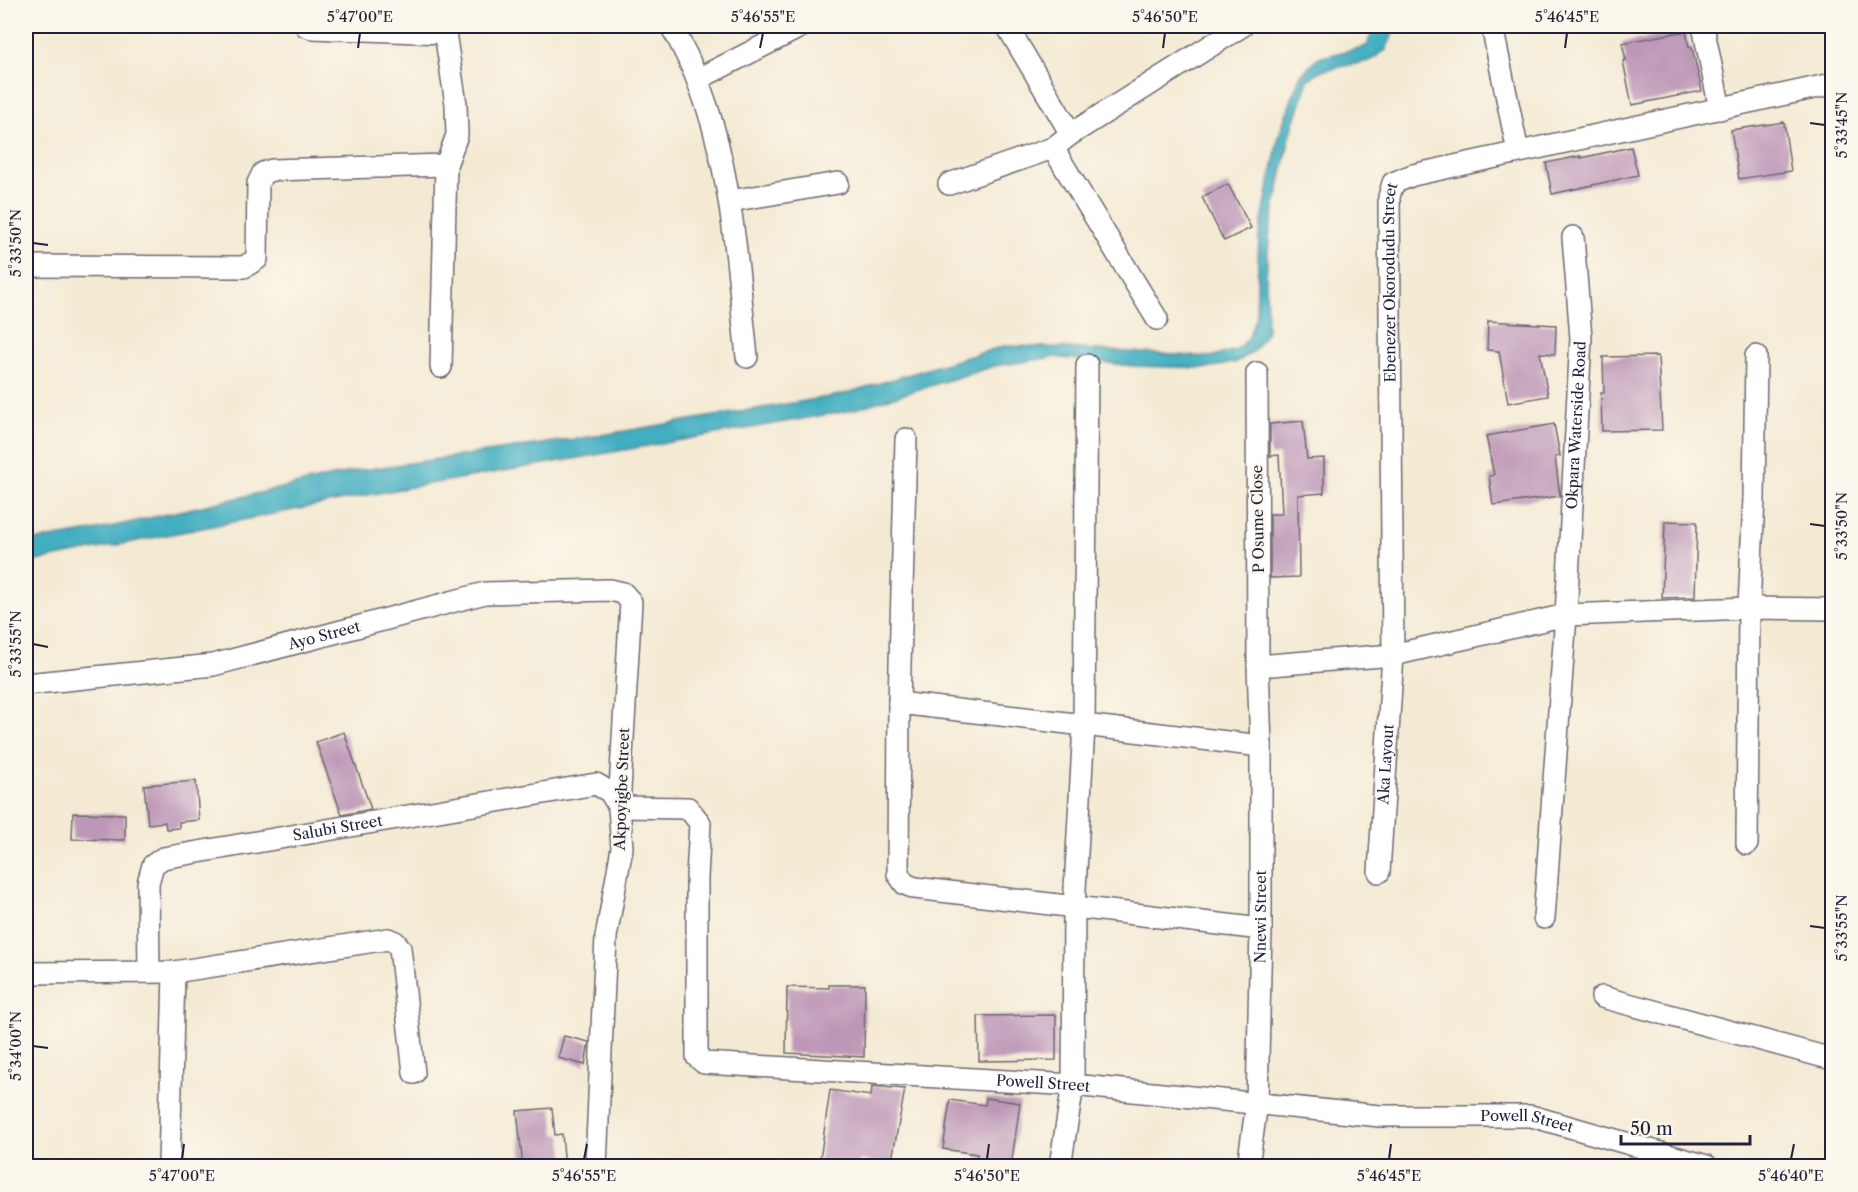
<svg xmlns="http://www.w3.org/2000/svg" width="1858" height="1192" font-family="'Libre Caslon Text',serif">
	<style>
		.water { fill: #43afc1; stroke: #32687e; stroke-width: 1.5 }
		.building { fill: #bd97b7 }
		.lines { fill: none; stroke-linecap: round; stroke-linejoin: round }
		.minor-casing { stroke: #6c6871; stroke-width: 24 }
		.minor { stroke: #fff; stroke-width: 21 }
		.ticks { fill: none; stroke: #22223b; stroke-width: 2 }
		.labels { text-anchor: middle; stroke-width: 4.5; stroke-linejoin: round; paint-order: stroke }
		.street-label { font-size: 15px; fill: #22223b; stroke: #fbf7ec }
		.neatline { fill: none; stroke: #22223b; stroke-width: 2 }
		.ticks-label { font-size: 15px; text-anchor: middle; fill: #22223b }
	</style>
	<rect width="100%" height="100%" fill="#fbf7ec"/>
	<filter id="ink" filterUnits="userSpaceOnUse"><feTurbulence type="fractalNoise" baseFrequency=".0167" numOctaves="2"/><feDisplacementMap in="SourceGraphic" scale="12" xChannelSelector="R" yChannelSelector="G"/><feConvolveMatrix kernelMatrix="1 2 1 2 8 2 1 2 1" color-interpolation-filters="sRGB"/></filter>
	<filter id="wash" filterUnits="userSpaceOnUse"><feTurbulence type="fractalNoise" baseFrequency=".008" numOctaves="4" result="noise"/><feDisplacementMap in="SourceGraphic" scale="24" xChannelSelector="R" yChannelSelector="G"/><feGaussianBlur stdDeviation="1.35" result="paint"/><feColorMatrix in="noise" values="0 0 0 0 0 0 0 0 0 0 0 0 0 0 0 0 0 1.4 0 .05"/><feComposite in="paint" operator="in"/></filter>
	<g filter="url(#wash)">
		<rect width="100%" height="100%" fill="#f4ead4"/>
		<path class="water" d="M1374,26H1391L1392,36L1386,50L1369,61L1320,71L1308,80L1290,136L1270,230L1266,276L1267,331L1254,351L1237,362L1208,368L1133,366L1054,357L995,366L848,411L389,491L26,563V542L97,530L355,471L595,436L840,395L1004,346L1050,347L1210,357L1236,350L1248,339L1256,315L1259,236L1279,135L1300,76L1318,58L1367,46Z"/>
		<g id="blocks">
			<path class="building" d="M1686,31L1689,47H1692L1702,91L1632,105L1623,61L1626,60L1622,43Z
				M1784,122L1791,171L1739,179L1731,130Z
				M1631,147L1638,175L1552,194L1546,163L1581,156V158Z
				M1228,184L1251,228L1224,241L1202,197Z
				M1488,321L1556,325L1555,354L1540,353L1548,396L1508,403L1499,351L1487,350Z
				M1658,356L1662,430L1602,431L1601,393H1604L1603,357Z
				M1303,421L1307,459L1324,458V493L1298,495L1299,577L1270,578V514H1282L1279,455L1270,456V424Z
				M1554,424L1560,456L1555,457L1560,496L1493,505L1489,476L1494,475L1486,436Z
				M1665,521L1697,522L1695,597L1662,598Z
				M344,732L371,809L342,815L316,742Z
				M196,781L199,820L179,822V828L166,829L165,822L148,824L144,785Z
				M73,813L125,814V840L72,839Z
				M829,985H865L864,1057L786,1053L787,987L829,988Z
				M1056,1015V1060L979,1061L978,1016Z
				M564,1036L589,1042L585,1065L558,1058Z
				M872,1086L905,1089L891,1165L860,1160L859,1167H819L830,1090L871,1096Z
				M986,1098L1020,1103L1011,1167L976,1164L977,1154L943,1149L950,1100L985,1105Z
				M552,1108L555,1135L562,1134L565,1167H523L517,1111Z"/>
		</g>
	</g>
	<g filter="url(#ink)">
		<use href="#blocks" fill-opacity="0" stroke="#6c6871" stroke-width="1.5"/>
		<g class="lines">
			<g class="minor-casing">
				<g id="minor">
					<path d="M306,26L312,28L445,33"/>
					<path d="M671,26C730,125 735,245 747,357"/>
					<path d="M1007,26L1071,134"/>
					<path d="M1492,26L1518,152"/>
					<path d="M1703,26L1720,109"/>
					<path d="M698,79L802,26"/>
					<path d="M1053,148L1157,319"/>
					<path d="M949,184L1053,148L1071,134L1242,26"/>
					<path d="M730,201L838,183"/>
					<path d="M26,266L244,267L257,259L258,183L263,173L272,170L446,165"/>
					<path d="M441,367L446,165L457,135L456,104L445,33L446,26"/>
					<path d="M906,439L899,703L898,874L905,884L915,888L1261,929"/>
					<path d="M1258,666L1393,655L1566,615L1749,608L1832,609"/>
					<path id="s1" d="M26,684L213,665L485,593L610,590L623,593L631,602L619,807L622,848L606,937L596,1166"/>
					<path d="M899,703L1261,746"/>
					<path d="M1747,844L1749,608L1754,498L1756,356"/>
					<path id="s2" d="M1379,872L1393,655L1389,197L1393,183L1413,175L1832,84"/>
					<path id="s3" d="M1544,918L1566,615L1581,338L1573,237"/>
					<path id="s4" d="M149,972L148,883L153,865L163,858L596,784L610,792L619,807L688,808L700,823L697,877V1057L704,1063L1073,1085L1380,1116H1531L1707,1166"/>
					<path d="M26,973L174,972L388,939L395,942L400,948L414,1073"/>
					<path d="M1602,997L1832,1059"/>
					<path d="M169,1166L174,972"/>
					<path d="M1060,1166L1073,1085L1074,907L1084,726L1087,365"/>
					<path id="s5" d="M1248,1166L1257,1103L1261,929V746L1258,666L1257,373"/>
				</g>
			</g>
			<use href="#minor" class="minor"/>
		</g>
	</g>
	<path class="ticks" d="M358,48L360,33M760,48L763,33M1163,48L1165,33M1565,48L1567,33M1810,123L1825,125M33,243L48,245M1810,524L1825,526M33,644L48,647M1810,926L1825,928M33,1046L48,1048M182,1159L184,1144M584,1159L587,1144M987,1159L989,1144M1389,1159L1391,1144M1791,1159L1794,1144"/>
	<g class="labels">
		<g class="street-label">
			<text dy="5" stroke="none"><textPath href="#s2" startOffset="590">Ebenezer Okorodudu Street</textPath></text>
			<text dy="5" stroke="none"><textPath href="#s3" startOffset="494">Okpara Waterside Road</textPath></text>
			<text transform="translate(1258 519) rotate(-91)" y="5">P Osume Close</text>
			<text dy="5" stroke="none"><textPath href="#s1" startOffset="303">Ayo Street</textPath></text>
			<text dy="5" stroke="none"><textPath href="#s2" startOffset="108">Aka Layout</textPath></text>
			<text transform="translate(622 789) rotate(-88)" y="5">Akpoyigbe Street</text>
			<text dy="5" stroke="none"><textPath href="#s4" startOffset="297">Salubi Street</textPath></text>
			<text dy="5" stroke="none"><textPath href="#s5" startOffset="250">Nnewi Street</textPath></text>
			<text dy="5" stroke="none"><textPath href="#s4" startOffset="1264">Powell Street</textPath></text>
			<text dy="5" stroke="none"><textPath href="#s4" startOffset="1750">Powell Street</textPath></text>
		</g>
	</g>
	<rect width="1858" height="1192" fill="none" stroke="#fbf7ec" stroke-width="66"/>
	<path d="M1621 1135v9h129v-9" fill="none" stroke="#22223b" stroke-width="3"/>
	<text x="1630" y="1135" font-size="18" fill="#22223b" stroke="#fbf7ec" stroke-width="4.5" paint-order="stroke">50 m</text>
	<rect x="33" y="33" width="1792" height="1126" class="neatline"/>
	<g class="ticks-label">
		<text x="360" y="22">5°47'00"E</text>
		<text x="763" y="22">5°46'55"E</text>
		<text x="1165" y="22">5°46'50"E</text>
		<text x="1567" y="22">5°46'45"E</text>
		<text transform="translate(1842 125) rotate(-90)" y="5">5°33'45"N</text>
		<text transform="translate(16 243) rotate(-90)" y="5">5°33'50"N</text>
		<text transform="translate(1842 526) rotate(-90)" y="5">5°33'50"N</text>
		<text transform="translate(16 644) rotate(-90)" y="5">5°33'55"N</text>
		<text transform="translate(1842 928) rotate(-90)" y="5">5°33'55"N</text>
		<text transform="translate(16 1046) rotate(-90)" y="5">5°34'00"N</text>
		<text x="182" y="1181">5°47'00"E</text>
		<text x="584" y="1181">5°46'55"E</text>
		<text x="987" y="1181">5°46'50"E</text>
		<text x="1389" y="1181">5°46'45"E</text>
		<text x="1791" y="1181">5°46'40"E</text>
	</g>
</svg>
